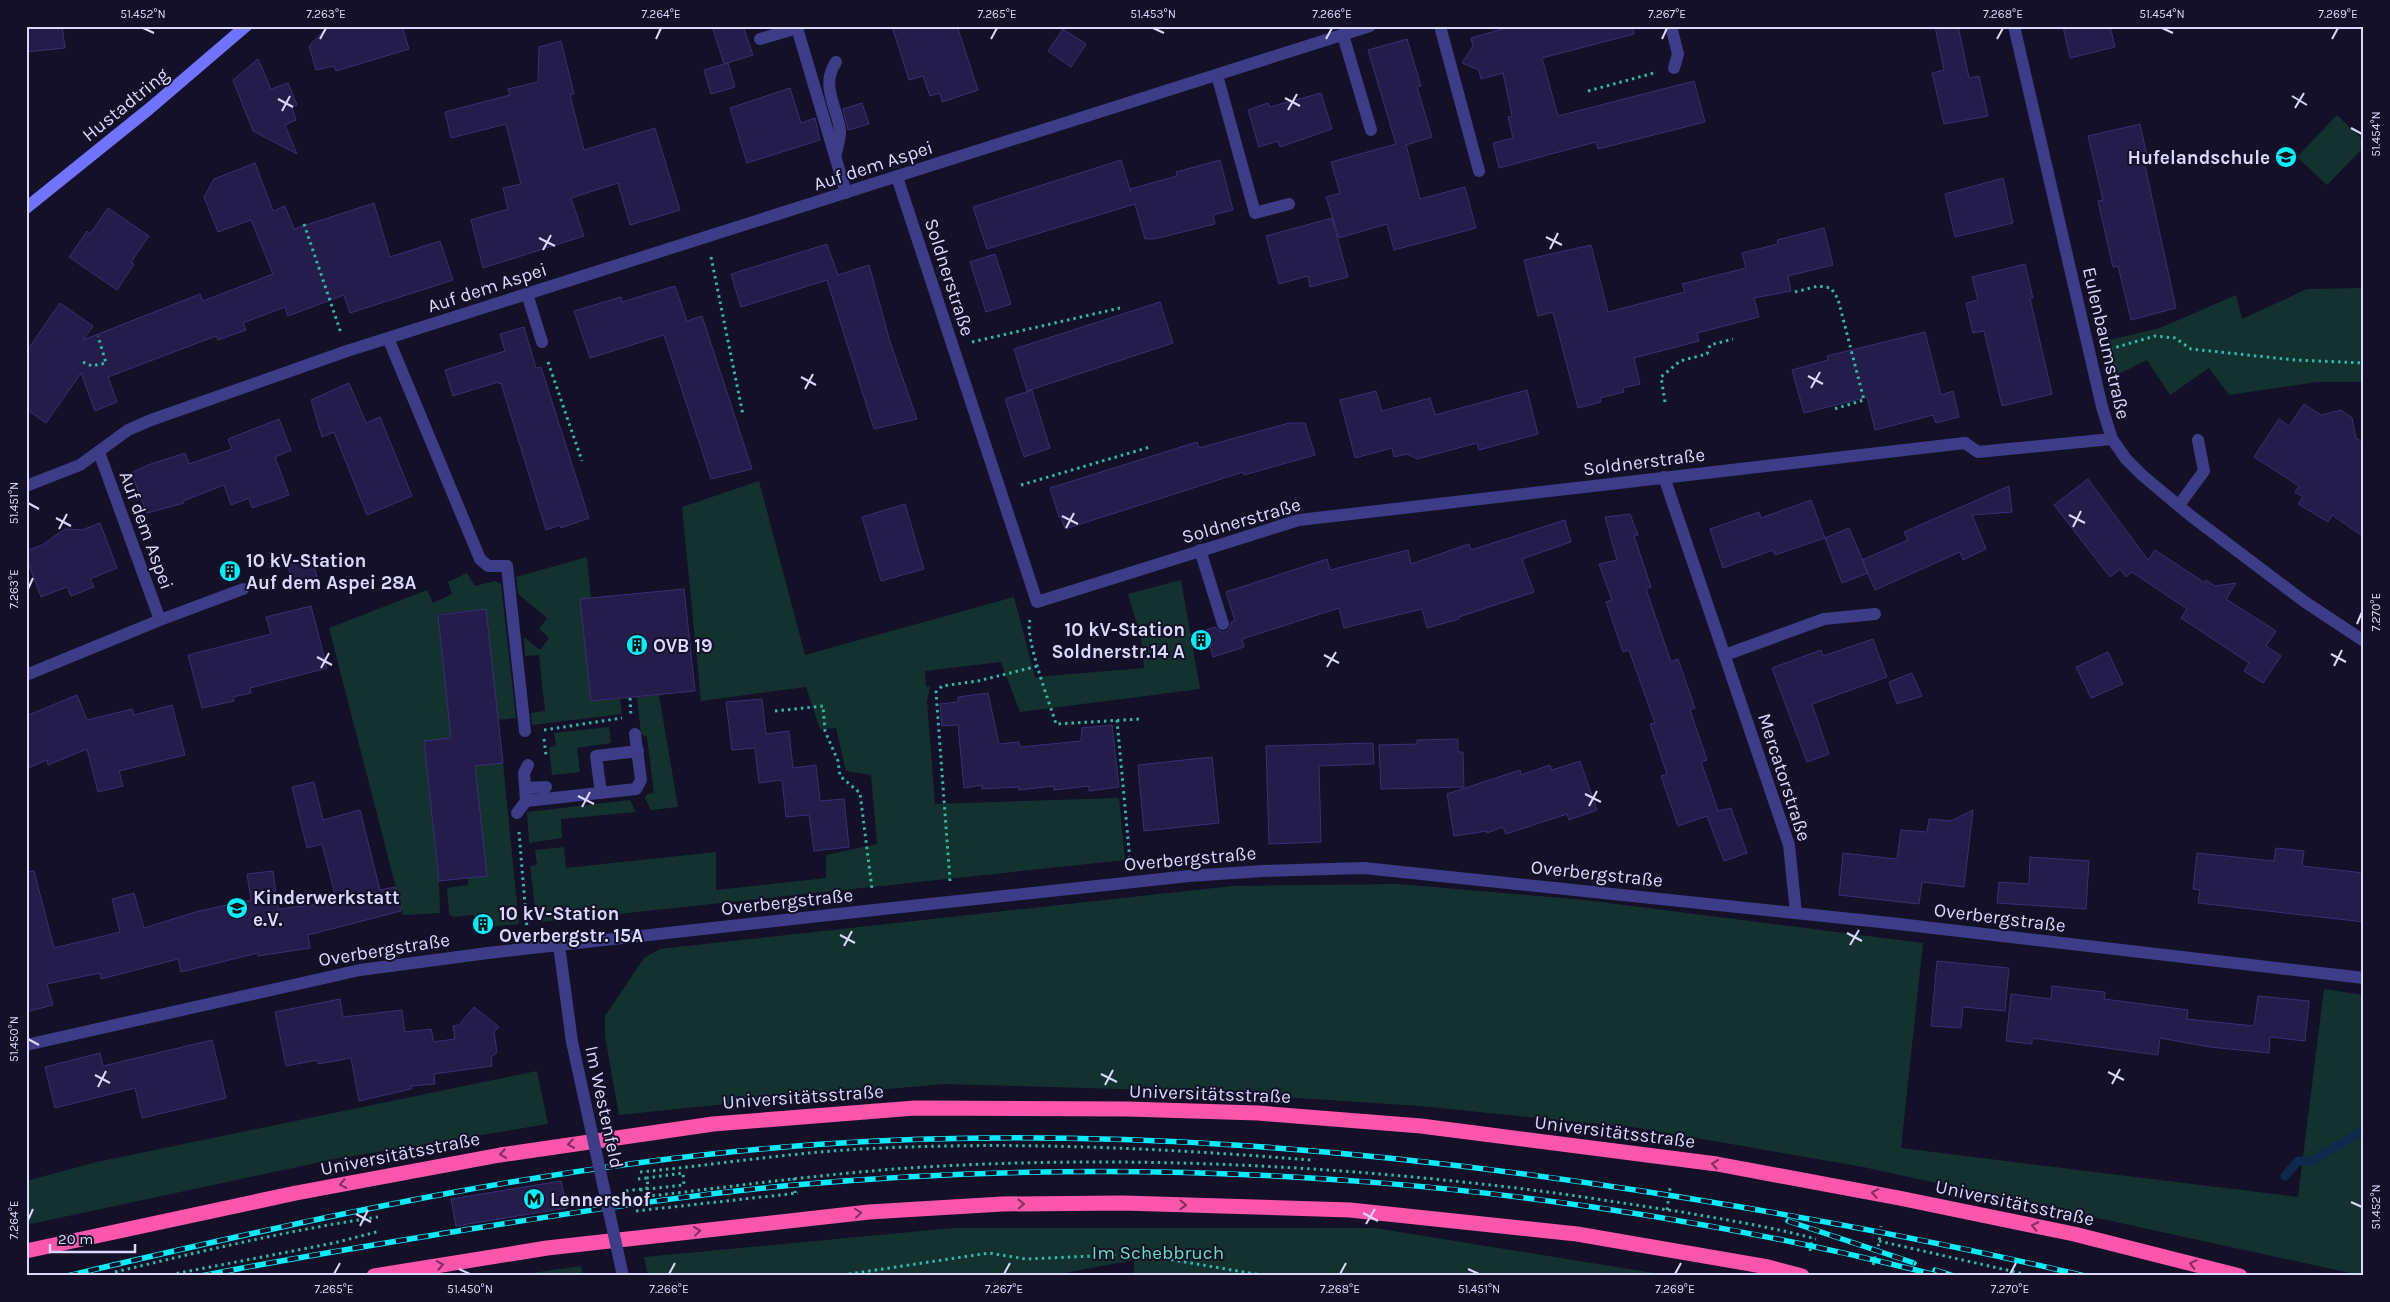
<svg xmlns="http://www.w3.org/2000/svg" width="2390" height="1302" font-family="Karla,sans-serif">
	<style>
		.green { fill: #13322f }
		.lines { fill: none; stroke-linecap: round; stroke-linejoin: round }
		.stream { stroke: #0f294d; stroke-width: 9 }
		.building { fill: #241d49; stroke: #3a2f74 }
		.path { stroke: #32b8ab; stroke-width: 3; stroke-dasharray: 2.5 4; stroke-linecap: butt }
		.lane { stroke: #3c3d86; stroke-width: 12 }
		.street { stroke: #3c3d86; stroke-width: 12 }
		.secondary { stroke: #7173fd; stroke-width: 12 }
		.highway { stroke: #fc55ac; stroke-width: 15 }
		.rail-casing { stroke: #07edfb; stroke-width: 5.5 }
		.rail { stroke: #131028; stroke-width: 4; stroke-dasharray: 11; stroke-linecap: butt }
		.street-bridge { stroke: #3c3d86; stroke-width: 12 }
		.oneway { stroke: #7c2f63 }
		.ticks { fill: none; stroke: #dbd8fe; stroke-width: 2 }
		.labels { text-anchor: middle; stroke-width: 4; stroke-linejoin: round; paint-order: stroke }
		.street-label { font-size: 19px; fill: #dbd8fe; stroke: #131028 }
		.poi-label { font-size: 19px; font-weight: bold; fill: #dbd8fe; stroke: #131028; text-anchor: start }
		.park-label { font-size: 19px; fill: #64debb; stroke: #131028 }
		.neatline { fill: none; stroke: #dbd8fe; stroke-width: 2 }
		.ticks-label { font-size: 12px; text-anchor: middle; fill: #dbd8fe }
	</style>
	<rect width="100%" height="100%" fill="#131028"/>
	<path class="green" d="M2337,115L2364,141V147L2327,185L2297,157Z
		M2364,288V382H2317L2229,395L2209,368L2170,395L2147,360L2115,376L2109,340L2160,328L2236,295L2242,319L2307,289Z
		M759,481L805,655L1014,597L1035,677L1144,668L1141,637L1128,594L1181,580L1200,689L1020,712L1001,662L925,671L926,687L930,686L927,701L935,804L1119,798L1125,860L542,922L541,908H535L530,866L537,865L535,850L564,847L566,868L716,852V890L826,878V855L877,844L871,775L846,771L836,728L820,729L806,687L701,701L682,507Z
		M587,557L591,598L580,599L591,701L620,699L622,714L532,725L531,713L545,711L539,655L525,656L524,637L540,650L549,638L539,629L547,618L518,594L516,577Z
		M467,573L475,586L495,581L501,584L516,718L497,720L485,609L438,614L451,738L424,742L439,881L440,913L403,915L329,628L427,590L433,603L452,594L448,582Z
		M659,695L678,807L651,810L645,798L647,794L654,793L647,737L641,734L637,697Z
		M609,727L611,743L577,748L580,772L552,775L549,747L556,746L554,733Z
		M503,763L519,924L476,928L474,915L453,917L449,914L447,888L468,885L475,766Z
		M630,800L636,812L561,819L562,838L529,843L527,812Z
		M1399,884L1585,900L1923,943L1901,1148L2298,1197L2324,989L2364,995V1276L1863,1167L1639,1128L1420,1106L1189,1091L945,1084L782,1098L619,1115L605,1036V1016L644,958L660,949L1232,886Z
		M537,1071L548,1124L335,1159L26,1225V1181L97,1162Z
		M953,1228H1375L1672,1276H1134V1260L1048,1276H648L644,1257Z
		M581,1266L583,1276H510Z"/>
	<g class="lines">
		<path class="stream" d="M2285,1176L2298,1161H2312L2364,1130"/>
	</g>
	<path class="building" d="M26,26H62L65,48L26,52Z
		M328,26H402L409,49L336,71L334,66L316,70L309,46Z
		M712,26H743L753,55L724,64Z
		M892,26H957L978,90L942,102L940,93L930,96L923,76L909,80Z
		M1513,26H1633L1634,34L1542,58L1558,116L1694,81L1705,122L1598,149L1596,142L1499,168L1493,143L1513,138L1508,117L1512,116L1503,73L1481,79L1479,70L1462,63L1473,46L1471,38Z
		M1935,26H1958L1969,78L1979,76L1988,116L1944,124L1932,73L1944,70Z
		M2063,26H2110L2115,47L2070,58Z
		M1063,29L1086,44L1071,67L1048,51Z
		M1407,39L1421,86L1417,87L1432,137L1406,145L1420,199L1465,187L1476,228L1394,250L1387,224L1339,238L1326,197L1340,193L1331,162L1396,144L1368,50Z
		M561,41L574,94L570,95L584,150L655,128L680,210L630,225L618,183L571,198L584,236L483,268L471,220L508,209L503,188L521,184L506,124L451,138L445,112L510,95L508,89L538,82L539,47Z
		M258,59L271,89L288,83L297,105L292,107L296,120L285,125L297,154L253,131L233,80Z
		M728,63L735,87L711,94L704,70Z
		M790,88L801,123L815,118L820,140L747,163L730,108Z
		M1321,93L1332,129L1280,147L1278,141L1259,147L1248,110L1268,103L1270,107Z
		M862,103L869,124L848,130L843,109Z
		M2140,124L2148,160L2144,161L2176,308L2131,320L2118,266L2113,267L2098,201L2103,200L2088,136Z
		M1121,160L1131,193L1130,189L1177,176L1176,172L1220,160L1233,210L1213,215L1215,224L1154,239H1145L1135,204L987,249L973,207Z
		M255,163L273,211L285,206L294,229L374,203L390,257L440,241L453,280L350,313L344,295L288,316L285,307L243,323L246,330L218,340L216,336L108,377L117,402L95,411L81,373L46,423L26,409V352L60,303L93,326L83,340L200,294L203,301L273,274L251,220L218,232L204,197L214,179Z
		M2003,178L2013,223L1955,237L1945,194Z
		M108,208L149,236L131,262L134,264L117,290L69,257L87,231L90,234Z
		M1332,218L1348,277L1310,287L1308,276L1279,284L1266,236Z
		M1824,228L1833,265L1788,276L1791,291L1754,298L1759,317L1697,333L1699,341L1634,358L1640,384L1623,388L1624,392L1600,398L1601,402L1578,408L1553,312L1538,316L1524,260L1591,245L1608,312L1685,292L1682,284L1746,268L1742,253L1778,244L1777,240Z
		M827,244L838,275L869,265L890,342L917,419L874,429L827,280L741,307L731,274Z
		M995,254L1011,304L986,312L970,262Z
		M2025,264L2033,298H2030L2052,394L2002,406L1984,331L1973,333L1966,303L1978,300L1972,277Z
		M675,286L687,321L702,316L752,469L711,479L664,335L590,358L574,311L621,297L622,302Z
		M1160,302L1173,343L1027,391L1014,349Z
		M524,327L536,368L541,367L589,518L561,528L560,525L546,530L501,383L499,384L498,382L453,396L445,370L505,351L500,334Z
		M1925,332L1941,395L1953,391L1959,417L1936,423L1933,415L1875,430L1867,397L1804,413L1792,370L1828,360L1827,356Z
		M349,383L366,423L380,417L412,496L367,515L334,432L322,437L311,400Z
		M1032,390L1050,448L1024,457L1005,399Z
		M1527,390L1538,434L1479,450L1477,443L1417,459L1407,454L1394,457L1392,448L1355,458L1340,400L1376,391L1382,411L1430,398L1435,415Z
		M2304,404L2321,415L2341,410L2352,418L2356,438L2364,443V537L2332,515L2328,522L2298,504L2303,497L2295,492L2299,486L2254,457L2279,419L2289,426Z
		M279,419L291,450L275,457L289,495L252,508L249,498L231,505L224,485L183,501L184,503L147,513L131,473L148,465L185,453L189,464L232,449L228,439Z
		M1289,423H1305L1315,455L1244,475L1243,472L1065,529L1061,517H1059L1050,488L1197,442L1199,448Z
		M2088,479L2148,560L2155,550L2205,583L2206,580L2215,586L2236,583L2226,599L2276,631L2266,646L2281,656L2263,683L2244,671L2249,663L2181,618L2187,609L2132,572L2126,577L2120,569L2110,577L2054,505Z
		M2009,486L2012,512L1972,515L1986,549L1963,560L1960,552L1875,590L1862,560L1908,540L1904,532Z
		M1811,500L1825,538L1775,555L1773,550L1723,568L1710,529L1759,512L1761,518Z
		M905,504L924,569L881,581L862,517Z
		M1630,514L1638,535L1634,536L1651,587L1646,589L1671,662L1678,659L1695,708L1690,710L1707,760L1701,762L1710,787L1718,811L1731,808L1747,853L1724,861L1707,816L1678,826L1661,776L1667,774L1650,724L1655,723L1629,650L1623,652L1606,602L1612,600L1599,564L1617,560L1605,517Z
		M1565,520L1571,542L1522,559L1534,592L1459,617V619L1427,628L1422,609L1344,628L1339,608L1242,639L1244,647L1213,657L1206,630L1215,627L1221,632H1226L1231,626V622L1235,621L1226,592L1327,559L1330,570L1408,550L1411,564L1469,544L1471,550Z
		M100,523L117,568L90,579L94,587L71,596L67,587L41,597L26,557V551L42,545L65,529L82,530Z
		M1849,528L1868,573L1842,583L1825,538Z
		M311,555L318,581L293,588L287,561Z
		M684,589L695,691L591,701L580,599Z
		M311,606L327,668L250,688L251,693L233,697L234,701L202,708L188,655L271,634L266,617Z
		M486,609L503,763L475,766L487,876L439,881L424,741L451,738L438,615Z
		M1873,639L1887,677L1812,704L1829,754L1807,762L1772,668L1821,650L1823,656Z
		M2108,652L2123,684L2091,698L2076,667Z
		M1912,673L1922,696L1897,704L1889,682Z
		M988,693L999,744L1019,742L1020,747L1081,741L1082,728L1112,725L1119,787L1089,791V786L1054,790V786L1019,790V787L982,789V785L964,788L958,725L942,726L940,704L958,702V697Z
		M77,695L87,720L132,709L134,715L172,705L185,755L119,771L123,786L98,792L87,749L48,765L47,760L26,769V716Z
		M762,699L766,734L789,731L793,768L816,765L820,801L844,799L849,847L814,851L809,815L786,817L782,780L759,783L755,748L732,750L726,702Z
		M1458,739V752H1463L1464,787L1381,789L1379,745L1417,744V740Z
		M1373,743L1374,764L1319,766L1321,842L1269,844L1266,746Z
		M1212,757L1219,823L1144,831L1138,765Z
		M1580,761L1597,810L1569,820L1567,814L1506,834L1503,827L1487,833V831L1454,836L1447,794L1520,770L1521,775L1550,765L1552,770Z
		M314,782L323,820L360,810L380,890L395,887L401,911L308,935L310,948L258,956V953L181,972L178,959L101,979L100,973L47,984L53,1005L26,1012V872L34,871L54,948L120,932L112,899L134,893L144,928L199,911L251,900L247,874L273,871L278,909L337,902L322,844L307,848L292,787Z
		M1973,810L1964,887L1922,882L1919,904L1839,895L1843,853L1897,859L1901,830L1927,832L1929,819L1951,821Z
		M2276,848L2304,851L2302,866L2364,873V922L2198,903L2200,890L2193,889L2197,853L2274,861Z
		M2030,857L2089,861L2086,909L1997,903L1999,882L2029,884Z
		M1937,961L2009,968L2005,1011L1963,1007L1961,1028L1931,1026Z
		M2052,986L2105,992L2104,999L2188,1010L2187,1019L2254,1026L2258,996L2309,1001L2305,1041L2270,1037L2269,1053L2210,1047L2160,1038L2158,1055L2032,1038V1044L2006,1041L2011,994L2051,999Z
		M340,999L343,1017L402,1010L405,1032L431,1029L434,1042L455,1039L453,1026L459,1025L474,1007L499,1027L494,1032L497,1052L491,1058L492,1066L434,1074L435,1084L411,1086V1089L359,1101L351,1058L318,1064V1060L286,1066L275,1012Z
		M212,1040L226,1098L142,1118L135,1088L55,1108L45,1067L100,1053L103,1066Z
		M561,1181L567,1208L456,1226L451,1199Z"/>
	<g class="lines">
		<path class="path" d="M1588,91L1654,73
			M304,224L341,333
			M711,257L743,415
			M1795,292L1818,286L1831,288L1838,299L1864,400L1834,409
			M972,342L1120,308
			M2110,349L2155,336L2175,338L2191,349L2295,360L2364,363
			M83,362L92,366L106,363L98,336
			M548,362L582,461
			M1665,402L1661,377L1680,361L1707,354L1710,345L1733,339
			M1021,485L1150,447
			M1030,620C1024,636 1050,704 1056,724L1140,719
			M630,698L631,716
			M775,711L823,706L825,731L838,761L840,776L860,793L872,889
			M1117,720L1130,861
			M544,730L622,718
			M544,739L546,755
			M519,832L527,928
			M950,881L936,692L942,686L978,681L1038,666
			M640,1172C714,1165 787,1153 862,1149C1012,1141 1161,1148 1311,1160
			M794,1178L795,1193
			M640,1190L684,1185L683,1173L647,1178
			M626,1191L648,1188L647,1178L638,1179
			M633,1198C730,1187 827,1173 924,1167C1129,1155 1336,1165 1540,1191C1587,1197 1634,1205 1682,1212C1727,1220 1772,1227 1816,1239
			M637,1198L640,1210
			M1667,1210L1670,1188
			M636,1211L798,1193
			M1879,1241L2033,1276
			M1810,1251L1812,1238
			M1873,1265L1879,1243L1881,1226
			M115,1272C203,1251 289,1230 378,1217
			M164,1276L334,1243L380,1231
			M836,1276L989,1253L1026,1259L1138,1254L1267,1276"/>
		<path class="lane" d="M1440,26L1479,171
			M1671,26L1678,54L1674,68
			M1343,35L1371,130
			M760,39L797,28L846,193
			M836,62C820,85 837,107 840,130C841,137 837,147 836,154
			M1217,75L1255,213L1289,204
			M527,294L542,342
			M1965,443L1978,452L2112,439
			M2179,505L2204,471L2198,440
			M1200,550L1223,624
			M507,566L525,731"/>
		<path class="street" d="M2014,26L2102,407L2112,439L2126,459L2142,475L2191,516L2305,602L2364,641
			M897,177L1037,602L1299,520L1965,443
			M388,338L480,559L488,566H507
			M1664,477L1789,845L1796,913
			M26,486L80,465L128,430L151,420L347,351L1370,26
			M160,620L243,589
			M1725,655L1824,619L1875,614
			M26,675L160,620L99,452
			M525,788L546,787
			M601,793L596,756L638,751
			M526,801L636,789L641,780L635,734
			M517,813L526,801L524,773L528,765
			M559,945L572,1042
			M26,1045L360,970L488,953L874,910L1189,876L1263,871L1364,868L1890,923L2364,978"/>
		<path class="secondary" d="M26,208L149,109L246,26"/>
		<path class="highway" d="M26,1251L296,1193L500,1155L713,1124L915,1108L1128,1109L1258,1113L1421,1126L1717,1164L1899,1198L2074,1234L2240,1276
			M374,1276L547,1248L869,1212L1002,1204L1123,1203L1350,1210L1577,1234L1768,1267L1802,1276"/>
		<g class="rail-casing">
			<path id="rail" d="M1788,1221L1914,1263
				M1935,1270L1954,1276
				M67,1276C316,1217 568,1161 824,1144C1097,1126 1372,1149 1642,1191C1790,1214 1938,1241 2085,1276
				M201,1276C291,1258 380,1244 470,1229C578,1212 685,1195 794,1185C1178,1151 1566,1181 1940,1276"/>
		</g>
		<use href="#rail" class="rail"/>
		<path class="street-bridge" d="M572,1042L623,1276"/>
	</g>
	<defs><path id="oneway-chevron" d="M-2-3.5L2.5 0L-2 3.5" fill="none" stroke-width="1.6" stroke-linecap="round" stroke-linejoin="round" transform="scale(1.25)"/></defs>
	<g class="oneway">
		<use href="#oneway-chevron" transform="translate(571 1144) rotate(172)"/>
		<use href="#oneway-chevron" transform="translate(503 1154) rotate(171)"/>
		<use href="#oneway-chevron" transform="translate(1715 1164) rotate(-171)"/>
		<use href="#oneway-chevron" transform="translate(343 1184) rotate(169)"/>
		<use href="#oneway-chevron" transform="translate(1875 1193) rotate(-170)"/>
		<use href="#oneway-chevron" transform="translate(1021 1204) rotate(-1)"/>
		<use href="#oneway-chevron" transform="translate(1183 1205) rotate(2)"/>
		<use href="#oneway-chevron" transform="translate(858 1213) rotate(-6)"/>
		<use href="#oneway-chevron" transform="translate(2035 1226) rotate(-168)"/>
		<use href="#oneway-chevron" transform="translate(697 1231) rotate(-6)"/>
		<use href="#oneway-chevron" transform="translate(2193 1264) rotate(-166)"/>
		<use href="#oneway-chevron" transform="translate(440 1265) rotate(-9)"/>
	</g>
	<path class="ticks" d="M143,28L154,33M1153,28L1164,33M2162,28L2173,33M320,39L326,28M656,39L661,28M991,39L997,28M1326,39L1332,28M1662,39L1667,28M1997,39L2003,28M2332,39L2338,28M2292,96L2307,105M1285,98L1300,106M278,99L293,107M2295,108L2304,93M1288,110L1297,94M282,111L290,96M2351,128L2362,134M1546,237L1562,245M539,238L555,246M1550,249L1558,233M543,250L551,235M1808,376L1823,384M801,377L816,385M1811,388L1820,372M805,389L813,374M28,503L39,509M2069,515L2085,523M1062,516L1078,524M56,518L71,526M2073,527L2081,511M1066,528L1074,513M59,529L67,514M28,589L33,578M2357,624L2362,612M2331,654L2346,662M1324,655L1339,663M317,657L332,665M2334,666L2342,650M1327,667L1336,652M321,668L329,653M1585,794L1601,802M578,796L594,804M1589,806L1597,791M582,807L590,792M1847,933L1862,941M840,935L855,943M1850,945L1859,930M844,946L852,931M28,1039L39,1045M2108,1072L2124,1080M1101,1074L1117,1082M95,1075L110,1083M2112,1084L2120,1069M1105,1085L1113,1070M98,1087L106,1071M2351,1202L2362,1207M1363,1213L1378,1221M356,1214L371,1222M28,1220L33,1209M1366,1224L1375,1209M360,1226L368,1210M459,1269L470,1274M1468,1269L1479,1274M334,1274L340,1263M669,1274L675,1263M1004,1274L1010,1263M1340,1274L1346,1263M1675,1274L1681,1263M2010,1274L2016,1263"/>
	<defs>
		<g id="school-disc" transform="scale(1.125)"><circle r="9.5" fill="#07edfb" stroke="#131028"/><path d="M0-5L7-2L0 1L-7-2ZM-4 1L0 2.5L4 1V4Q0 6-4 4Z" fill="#111"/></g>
		<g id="building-disc" transform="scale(1.125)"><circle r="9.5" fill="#07edfb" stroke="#131028"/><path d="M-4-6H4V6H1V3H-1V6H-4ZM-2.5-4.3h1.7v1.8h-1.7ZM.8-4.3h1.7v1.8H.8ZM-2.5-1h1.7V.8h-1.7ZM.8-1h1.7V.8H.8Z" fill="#111"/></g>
		<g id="metro-disc" transform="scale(1.125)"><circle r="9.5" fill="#07edfb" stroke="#131028"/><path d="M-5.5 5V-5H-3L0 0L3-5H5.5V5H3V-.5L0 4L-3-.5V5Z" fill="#111"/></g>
	</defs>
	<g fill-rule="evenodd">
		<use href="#school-disc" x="2286" y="157"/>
		<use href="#building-disc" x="230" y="571"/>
		<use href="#building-disc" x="1201" y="640"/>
		<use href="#building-disc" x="637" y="645"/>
		<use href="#school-disc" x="237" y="908"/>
		<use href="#building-disc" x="483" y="924"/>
		<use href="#metro-disc" x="534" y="1199"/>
	</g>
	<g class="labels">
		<g class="street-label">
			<text transform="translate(125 104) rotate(-39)" y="7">Hustadtring</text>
			<text transform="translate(873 165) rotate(-18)" y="7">Auf dem Aspei</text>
			<text transform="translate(950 277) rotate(72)" y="7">Soldnerstraße</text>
			<text transform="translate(487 287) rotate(-18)" y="7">Auf dem Aspei</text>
			<text transform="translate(2107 343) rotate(77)" y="7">Eulenbaumstraße</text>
			<text transform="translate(1644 461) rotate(-7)" y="7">Soldnerstraße</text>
			<text transform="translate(1241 520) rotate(-16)" y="7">Soldnerstraße</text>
			<text transform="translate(147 530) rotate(70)" y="7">Auf dem Aspei</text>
			<text transform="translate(1785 777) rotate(72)" y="7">Mercatorstraße</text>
			<text transform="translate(1190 858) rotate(-5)" y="7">Overbergstraße</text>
			<text transform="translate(1597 873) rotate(6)" y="7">Overbergstraße</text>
			<text transform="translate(787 901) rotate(-6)" y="7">Overbergstraße</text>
			<text transform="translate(2000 917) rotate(7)" y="7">Overbergstraße</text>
			<text transform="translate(384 949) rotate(-9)" y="7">Overbergstraße</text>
			<text transform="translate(1210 1093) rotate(2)" y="7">Universitätsstraße</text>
			<text transform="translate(803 1096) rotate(-4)" y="7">Universitätsstraße</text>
			<text transform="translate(605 1107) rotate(78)" y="7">Im Westenfeld</text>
			<text transform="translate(1615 1131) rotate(7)" y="7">Universitätsstraße</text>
			<text transform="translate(400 1153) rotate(-11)" y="7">Universitätsstraße</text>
			<text transform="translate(2015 1202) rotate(12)" y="7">Universitätsstraße</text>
		</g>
		<g class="poi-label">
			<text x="2270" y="164" text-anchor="end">Hufelandschule</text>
			<text x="246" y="567">10 kV-Station<tspan x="246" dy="22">Auf dem Aspei 28A</tspan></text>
			<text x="1185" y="636" text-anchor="end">10 kV-Station<tspan x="1185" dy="22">Soldnerstr.14 A</tspan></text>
			<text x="653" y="652">OVB 19</text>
			<text x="253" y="904">Kinderwerkstatt<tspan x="253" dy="22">e.V.</tspan></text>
			<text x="499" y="920">10 kV-Station<tspan x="499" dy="22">Overbergstr. 15A</tspan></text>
			<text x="550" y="1206">Lennershof</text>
		</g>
		<g class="park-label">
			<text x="1158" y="1259">Im Schebbruch</text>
		</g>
	</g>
	<rect width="2390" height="1302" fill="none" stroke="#131028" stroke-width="55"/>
	<path d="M50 1244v8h85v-8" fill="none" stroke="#dbd8fe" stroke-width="2.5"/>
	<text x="58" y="1244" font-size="15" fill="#dbd8fe" stroke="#131028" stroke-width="4" paint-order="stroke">20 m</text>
	<rect x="28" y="28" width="2334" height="1246" class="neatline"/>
	<g class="ticks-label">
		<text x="143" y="18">51.452°N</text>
		<text x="326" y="18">7.263°E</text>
		<text x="661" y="18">7.264°E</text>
		<text x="997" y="18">7.265°E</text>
		<text x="1153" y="18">51.453°N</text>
		<text x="1332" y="18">7.266°E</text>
		<text x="1667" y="18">7.267°E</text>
		<text x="2003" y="18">7.268°E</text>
		<text x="2162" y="18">51.454°N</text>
		<text x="2338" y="18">7.269°E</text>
		<text transform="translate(2376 134) rotate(-90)" y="4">51.454°N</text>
		<text transform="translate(14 503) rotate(-90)" y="4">51.451°N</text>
		<text transform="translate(14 589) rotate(-90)" y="4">7.263°E</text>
		<text transform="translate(2376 612) rotate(-90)" y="4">7.270°E</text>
		<text transform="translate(14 1039) rotate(-90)" y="4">51.450°N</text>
		<text transform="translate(2376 1207) rotate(-90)" y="4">51.452°N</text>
		<text transform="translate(14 1220) rotate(-90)" y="4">7.264°E</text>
		<text x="334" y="1293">7.265°E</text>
		<text x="470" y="1293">51.450°N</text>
		<text x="669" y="1293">7.266°E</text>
		<text x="1004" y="1293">7.267°E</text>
		<text x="1340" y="1293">7.268°E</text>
		<text x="1479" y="1293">51.451°N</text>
		<text x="1675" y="1293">7.269°E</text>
		<text x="2010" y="1293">7.270°E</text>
	</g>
</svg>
